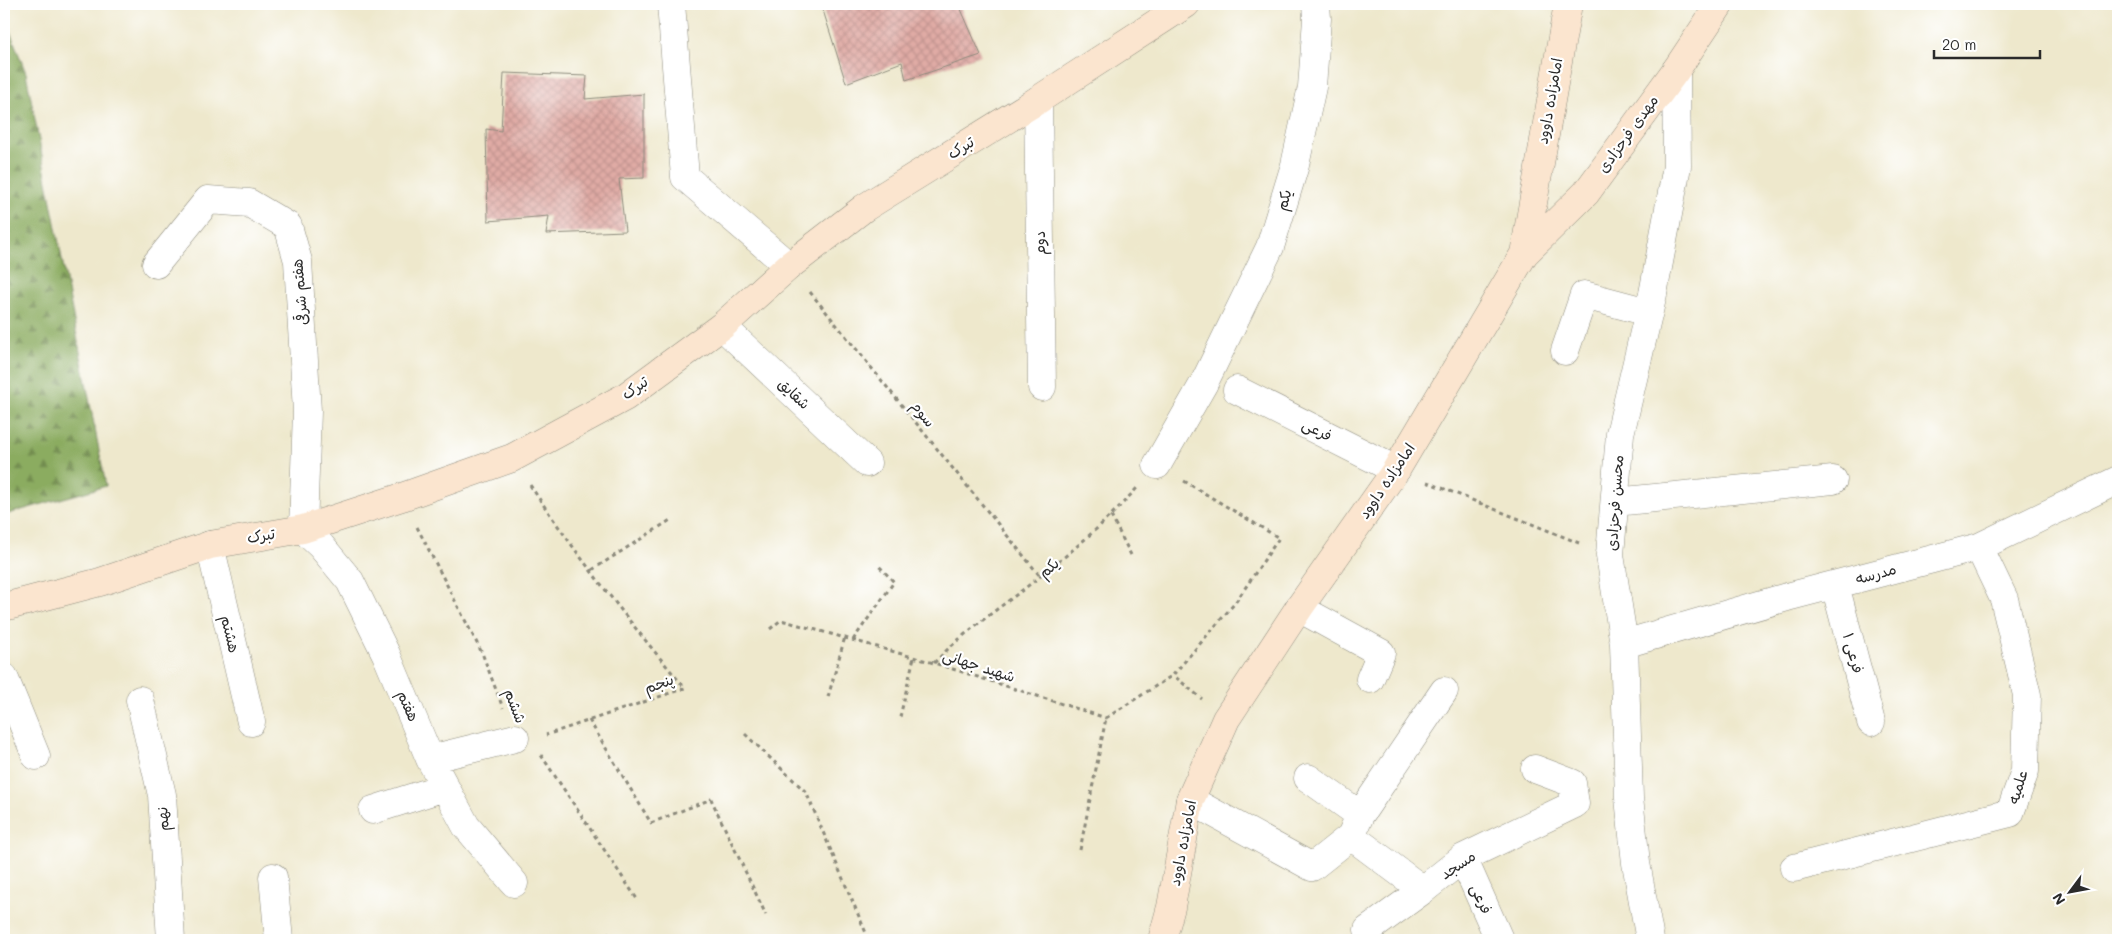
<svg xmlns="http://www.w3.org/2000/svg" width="2122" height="944" font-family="Mali,'Playpen Sans Arabic',sans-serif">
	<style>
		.forest { fill: url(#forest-firs); stroke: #5b6c46 }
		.building { fill: url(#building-cross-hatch) }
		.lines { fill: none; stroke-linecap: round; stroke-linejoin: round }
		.street-casing { stroke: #8c8a7c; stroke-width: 29 }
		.secondary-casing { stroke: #8c8a7c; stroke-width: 29 }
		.path { stroke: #8c8a7c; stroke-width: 3; stroke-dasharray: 4 4; stroke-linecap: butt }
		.street { stroke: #fff; stroke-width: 28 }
		.secondary { stroke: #fbe5cf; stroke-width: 28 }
		.labels { text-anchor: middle; stroke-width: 4.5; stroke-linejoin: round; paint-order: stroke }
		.street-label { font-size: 15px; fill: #2b2b2b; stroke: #fff }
	</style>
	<defs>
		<pattern id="forest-firs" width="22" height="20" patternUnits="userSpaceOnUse" patternTransform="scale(1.25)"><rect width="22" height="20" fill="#8bac60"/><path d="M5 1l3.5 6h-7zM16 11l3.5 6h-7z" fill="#728c4f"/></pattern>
		<pattern id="building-cross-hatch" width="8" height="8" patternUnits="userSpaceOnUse" patternTransform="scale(1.25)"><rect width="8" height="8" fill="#e0aba5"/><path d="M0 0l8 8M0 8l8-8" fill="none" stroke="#c0938e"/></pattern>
	</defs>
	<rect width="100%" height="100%" fill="#fff"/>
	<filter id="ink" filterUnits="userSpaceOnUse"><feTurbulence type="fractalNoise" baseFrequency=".02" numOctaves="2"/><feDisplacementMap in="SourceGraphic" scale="10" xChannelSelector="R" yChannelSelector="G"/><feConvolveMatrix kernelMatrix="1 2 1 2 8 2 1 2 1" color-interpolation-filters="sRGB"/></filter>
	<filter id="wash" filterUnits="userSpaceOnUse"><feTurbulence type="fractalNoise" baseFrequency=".0096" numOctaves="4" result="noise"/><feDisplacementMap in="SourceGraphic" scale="20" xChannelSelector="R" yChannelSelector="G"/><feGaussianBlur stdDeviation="1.12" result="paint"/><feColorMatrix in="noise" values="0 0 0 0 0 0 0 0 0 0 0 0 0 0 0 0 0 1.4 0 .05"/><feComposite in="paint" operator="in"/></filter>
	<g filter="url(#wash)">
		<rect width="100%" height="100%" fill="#eee8cc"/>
		<path class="forest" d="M4,16L26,73L106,486L4,515Z"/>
		<g id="blocks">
			<path class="building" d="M821,4H968L960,7L981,55L906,80L902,62L846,83Z
				M504,73L587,76L585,99L644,94V178L619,179L625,231L546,234L549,216L488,221L486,129L501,131Z"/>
		</g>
	</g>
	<g filter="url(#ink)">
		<use href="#blocks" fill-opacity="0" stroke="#8c8a7c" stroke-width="1"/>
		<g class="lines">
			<g class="street-casing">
				<path id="street" d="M671,4L685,177L789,266
					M1038,100L1042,387
					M156,264L208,200L249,203L288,226L298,261L307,411L303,529L321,546L350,581L386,654L430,759L466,826L514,883
					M722,326L867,463
					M1565,351L1584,295L1648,312
					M1237,390L1396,470
					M1157,465L1204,383L1270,247L1295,165L1312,87L1317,19L1316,4
					M1615,502L1833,480
					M210,545L251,722
					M1835,585L1871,722
					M1299,608L1381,653L1370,679
					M1624,644L1787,597L1979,547L2118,480
					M4,677L36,756
					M140,700L162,795L171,940
					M430,759L515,738
					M1308,778L1360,815L1351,836L1423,890L1463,858L1575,804L1572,783L1535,769
					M1190,800L1312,867L1351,836
					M373,810L445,787
					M1360,815L1444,691
					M1463,858L1499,939
					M1794,868L2010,813L2025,771L2027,695L2004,599L1979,547
					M273,877L279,940
					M1368,930L1423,890
					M1650,940L1636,863L1629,798L1624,644L1610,555L1620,434L1653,294L1677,166L1676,70"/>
			</g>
			<g class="secondary-casing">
				<path id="secondary" d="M1524,254L1586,193L1676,70L1720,4
					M4,607L100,582L210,545L303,529L402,497L512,458L625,397L722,326L789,266L864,208L1038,100L1186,4
					M1162,940L1171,907L1190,800L1226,719L1299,608L1396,470L1524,254L1568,4"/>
			</g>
			<path class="path" d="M810,292L1040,576
				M1184,481L1279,538L1235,603L1173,675L1202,699
				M1427,482L1579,543
				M530,485C577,556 630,623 685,688L546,735
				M1111,516L1131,555
				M417,527L482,653L503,708
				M592,570L672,519
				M770,629L781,620L934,663L1106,718
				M853,640L894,582L878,565
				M934,663C964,631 1003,606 1038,578C1073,551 1107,521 1137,488
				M828,697L845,637
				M900,717L914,657
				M1106,718L1173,675
				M589,720L651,823L711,799L766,915
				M745,734L806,792L869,940
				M541,755L637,899
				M1080,850L1106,718
				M607,933L611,940
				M17,940L49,936L55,940"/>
			<use href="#street" class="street"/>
			<use href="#secondary" class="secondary"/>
		</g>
	</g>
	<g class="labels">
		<g class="street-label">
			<text transform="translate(1550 101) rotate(-80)" y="5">امامزاده داوود</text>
			<text transform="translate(1628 134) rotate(-54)" y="5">مهدی فرحزادی</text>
			<text transform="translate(961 148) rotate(-32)" y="5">تبرک</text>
			<text transform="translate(1284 200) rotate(-73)" y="5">یکم</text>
			<text transform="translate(1040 243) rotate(-91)" y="5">دوم</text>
			<text transform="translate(300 292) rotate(-95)" y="5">هفتم شرقی</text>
			<text transform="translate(635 388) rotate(-35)" y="5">تبرک</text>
			<text transform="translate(794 394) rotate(43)" y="5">شقایق</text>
			<text transform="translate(923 414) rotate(51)" y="5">سوم</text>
			<text transform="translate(1317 430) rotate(27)" y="5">فرعی</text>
			<text transform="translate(1387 481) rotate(-56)" y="5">امامزاده داوود</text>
			<text transform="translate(1615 503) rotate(-86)" y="5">محسن فرحزادی</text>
			<text transform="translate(261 536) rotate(-10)" y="5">تبرک</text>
			<text transform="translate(1049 568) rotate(-40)" y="5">یکم</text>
			<text transform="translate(1876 574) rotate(-15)" y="5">مدرسه</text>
			<text transform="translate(230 634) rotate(77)" y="5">هشتم</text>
			<text transform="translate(1853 653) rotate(75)" y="5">فرعی ۱</text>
			<text transform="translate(979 666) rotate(18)" y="5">شهید جهانی</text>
			<text transform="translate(659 684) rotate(-20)" y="5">پنجم</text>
			<text transform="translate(408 706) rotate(67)" y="5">هفتم</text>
			<text transform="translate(515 706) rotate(69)" y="5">ششم</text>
			<text transform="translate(2018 787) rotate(-73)" y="5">علمیه</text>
			<text transform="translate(163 819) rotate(-94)" y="5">نهم</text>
			<text transform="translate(1183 843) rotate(-79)" y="5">امامزاده داوود</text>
			<text transform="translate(1458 865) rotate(-34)" y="5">مسجد</text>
			<text transform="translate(1481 899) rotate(66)" y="5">فرعی</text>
		</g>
	</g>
	<rect width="2122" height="944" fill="none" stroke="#fff" stroke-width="20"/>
	<g transform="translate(2070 892) rotate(238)" stroke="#ffffff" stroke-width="4" paint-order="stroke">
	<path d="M0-4L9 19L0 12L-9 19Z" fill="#2b2b2b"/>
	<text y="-8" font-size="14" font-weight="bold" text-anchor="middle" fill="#2b2b2b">N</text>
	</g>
	<path d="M1934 50v8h106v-8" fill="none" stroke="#2b2b2b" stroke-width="2.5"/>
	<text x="1942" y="50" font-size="15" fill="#2b2b2b" stroke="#ffffff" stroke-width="4" paint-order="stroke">20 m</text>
</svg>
